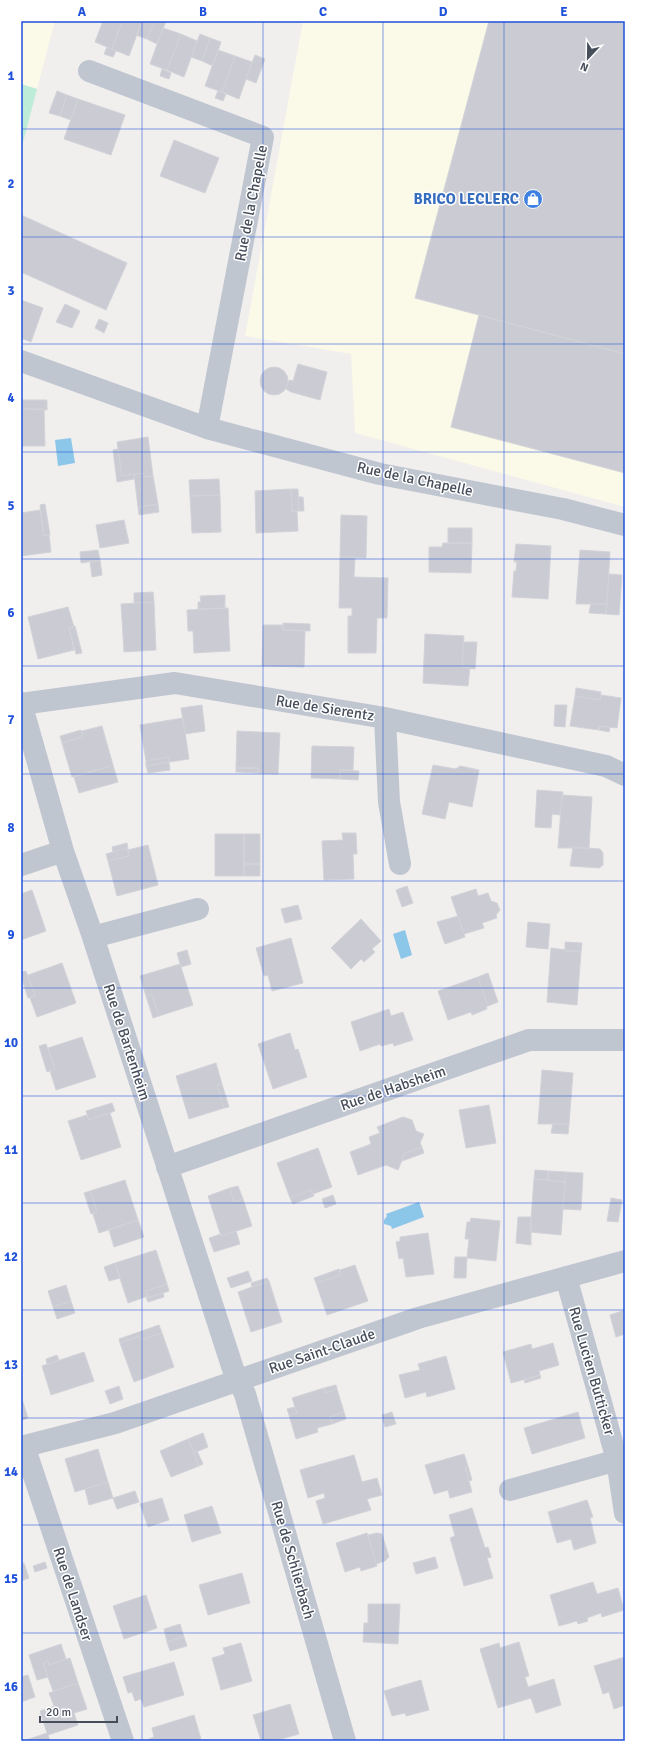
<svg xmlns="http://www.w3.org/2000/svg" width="646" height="1762" font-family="Signika,sans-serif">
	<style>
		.commercial { fill: #fbf9e7 }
		.green { fill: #bdedd8 }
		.water { fill: #8cc6e9 }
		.building { fill: #cbccd3; stroke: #d2d3d9 }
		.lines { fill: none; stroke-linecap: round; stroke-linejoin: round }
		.street { stroke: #bfc6d0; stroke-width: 22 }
		.grid { fill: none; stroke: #1f51da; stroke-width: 1; stroke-opacity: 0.55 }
		.labels { text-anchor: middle; stroke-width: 3; stroke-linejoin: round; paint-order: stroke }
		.shop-label { font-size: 15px; font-weight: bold; fill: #366cbe; stroke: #fff; text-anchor: end }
		.street-label { font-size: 15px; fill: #474e5b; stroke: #fff }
		.neatline { fill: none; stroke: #1f51da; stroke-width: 1.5 }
		.grid-label { font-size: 13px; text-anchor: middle; font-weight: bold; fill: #1f51da }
	</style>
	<rect width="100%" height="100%" fill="#f1eeee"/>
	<path class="commercial" d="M21,21H55L37,89L21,84Z
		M303,21H625V507L355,433L351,354L245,336Z"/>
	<path class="green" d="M21,84L37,89L21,150Z"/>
	<path class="water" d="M71,438L75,463L58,466L55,440Z
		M405,930L412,955L401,959L393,934Z
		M419,1202L424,1217L392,1229L391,1226L384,1224V1220L387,1216L386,1214Z"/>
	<path class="building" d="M103,21H122L112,49L95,42Z
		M122,21H142L129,56L112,49Z
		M142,21H154L147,39L136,35Z
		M154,21H166L157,44L147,39Z
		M489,21H625V354L415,298Z
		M163,28L181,34L167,70L150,64Z
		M181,34L197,41L184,77L167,70Z
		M200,34L210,38L202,61L191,57Z
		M210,38L221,42L213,66L202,61Z
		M107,47L116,51L113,57L104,54Z
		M218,50L235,56L222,92L205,86Z
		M255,55L265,59L256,83L246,79Z
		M235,56L252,62L239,99L222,92Z
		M162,69L171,73L169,79L160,76Z
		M57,91L67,95L60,116L49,113Z
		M218,91L226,94L223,101L215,98Z
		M67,95L78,99L71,120L60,116Z
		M78,99L125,115L111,155L64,139Z
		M174,140L219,158L205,193L160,176Z
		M21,215L127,263L106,310L21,272Z
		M21,300L43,308L31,342L21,338Z
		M65,304L80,311L72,328L56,322Z
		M479,315L625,354V473L451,427Z
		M99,319L108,323L104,333L95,328Z
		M298,364L327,372L320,400L291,392L286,389L289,380L293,381Z
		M260 381a14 14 0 1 1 28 0a14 14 0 1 1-28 0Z
		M21,400H47V410L22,409Z
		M21,404L22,409H44L45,446H21Z
		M148,437L153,476L144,477L143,473L122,476L117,442Z
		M118,449L122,476L134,474V479L117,482L113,450Z
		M143,473L144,477L153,476L158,504L138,507L134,474Z
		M219,479L220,495L190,496L189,480Z
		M291,489H298L299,511H292Z
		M291,489L292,511H297L298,531L256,533L255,491Z
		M220,495L221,532L192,533L190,496Z
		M298,497H303L304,511H299Z
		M45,504L50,535L44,536L40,505Z
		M158,504L159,512L139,515L138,507Z
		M40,510L44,536L49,535L51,552L21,556V513Z
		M341,515L367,516L366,558L340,557Z
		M124,520L129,543L100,548L96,525Z
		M448,528H472V543H448Z
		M443,543H472L471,573L429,572V547H442Z
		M516,544L551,546L548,599L512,597L514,571H516L517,562H514Z
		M98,550L100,560L81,563L80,552Z
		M580,550L610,552L607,604H576Z
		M340,557H355L354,577L388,578L387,618H377L376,653H348V616H352V608H339Z
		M100,560L102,575L92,577L90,562Z
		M609,574L622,575L619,615L606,614Z
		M153,592L154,602L134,603V593Z
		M225,595V608L198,609V602H201L200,596Z
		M154,602L156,650L124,652L121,604Z
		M591,603L607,604L606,614L589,613Z
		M68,607L74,627L69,628L74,650L38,659L28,617Z
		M228,608L230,651L194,653L193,631H188L187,610Z
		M283,623L310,624V631L283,630Z
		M263,625H283V630L305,631L304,667L262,666Z
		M75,626L82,653L76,654L69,628Z
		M425,634L464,636L462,667H470L468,686L423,683Z
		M463,642H477L475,669L462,667Z
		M576,688L601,692L600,700L575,696Z
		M601,695L621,698L617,728L599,726V730L570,726L575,696L600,700Z
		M202,705L205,731L185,734L181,708Z
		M555,705H567L565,727L554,726Z
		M183,718L189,759L169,762L168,757L146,761L140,725Z
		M102,726L113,765L72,777L62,743L83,737L82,731Z
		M599,726L610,727L609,732L599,730Z
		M81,730L83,737L62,743L60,736Z
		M237,731L280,733L278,774L258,773V768H236Z
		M312,746L354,747L353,770H340V779L311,778Z
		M168,757L169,762L146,766V761Z
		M169,762L170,770L148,773L146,766Z
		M113,765L118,782L79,793L74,777Z
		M433,765L456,769L460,766L479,770L472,807L449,802L445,819L422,814Z
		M236,768H258V773L236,772Z
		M340,770L359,771L358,780L340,779Z
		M537,790L563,792L560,815L552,814L551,828L535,827Z
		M562,795L592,797L589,848H558Z
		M342,833H356L357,854H353L354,879L324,880L322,841L343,840Z
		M215,834H244V876H215Z
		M244,834H260V864H244Z
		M127,843L128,850L127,848L113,852L112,847Z
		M148,845L158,885L117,896L108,861L129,856L128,850Z
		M573,847L600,849L603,853V865L599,868L570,866Z
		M127,848L129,856L108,861L106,854Z
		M244,864H260V876H244Z
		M407,886L413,903L402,907L396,890Z
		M476,889L478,896L488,893L491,901L497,903L500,910L496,915L497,918L482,923L484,928L464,934L451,897Z
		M32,890L46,931L21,940V894Z
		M298,905L302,919L285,923L281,909Z
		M458,916L465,937L445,944L437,922Z
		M361,919L381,941L372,949L375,952L364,962L361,959L351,969L331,948Z
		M528,922L550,924L548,949L526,947Z
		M291,938L303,983L272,991L268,975L264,976L256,948Z
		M565,942L582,943L581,952L565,951Z
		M551,948L581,952L577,1005L547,1002Z
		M187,950L191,964L181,967L177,953Z
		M62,963L76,1003L37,1017L30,998L35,996L28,975Z
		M180,964L193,1005L159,1016L152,994L146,996L140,976Z
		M26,971L35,996L28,998L21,976V972Z
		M488,973L498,1002L488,1006L478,977Z
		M478,977L488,1006L486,1007L487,1009L472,1015L471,1012L448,1020L438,991Z
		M152,994L159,1016L153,1018L146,996Z
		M389,1009L391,1016L403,1012L413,1040L394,1046L393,1043L381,1046L380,1044L360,1051L351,1022Z
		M290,1033L295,1050L298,1049L307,1077L273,1089L258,1044Z
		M82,1037L96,1077L56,1090L50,1071L55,1069L48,1048Z
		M46,1044L55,1069L47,1072L39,1046Z
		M216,1063L222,1084L217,1085L224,1108L189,1119L176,1076Z
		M542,1070L573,1073L569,1124H538Z
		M222,1084L229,1107L224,1108L217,1085Z
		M112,1103L115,1111L89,1120L86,1111Z
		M489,1105L496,1143L466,1148L459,1110Z
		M110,1113L121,1147L81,1160L68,1121L87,1115L89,1120Z
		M403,1117L412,1120L416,1131L424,1134L420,1143L422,1147L405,1153L398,1170L386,1165L358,1175L350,1152L371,1144L369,1137L380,1133L377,1127Z
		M553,1123L569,1124L568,1134L551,1133Z
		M422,1147L424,1153L402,1161L405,1153Z
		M318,1148L332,1187L313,1194L311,1190L290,1198L277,1163Z
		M535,1170L548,1171V1180L534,1179Z
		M548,1171L566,1172L565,1182L549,1181Z
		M566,1172L583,1173L581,1210L563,1209Z
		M534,1179L565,1182L561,1235L530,1232Z
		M125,1180L138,1220L99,1233L93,1214L97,1212L90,1191Z
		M238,1186L243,1199L234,1202L230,1188Z
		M230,1188L234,1202L243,1199L252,1226L221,1236L208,1196Z
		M311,1190L314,1196L293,1204L290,1198Z
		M90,1191L97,1212L91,1214L84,1193Z
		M333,1195L336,1204L325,1208L322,1199Z
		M611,1198L622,1200L618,1222L607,1221Z
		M518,1217H531V1245L516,1243Z
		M471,1218L500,1221L496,1261L467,1258L469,1239H465L467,1222H470Z
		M138,1220L144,1237L114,1247L109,1230Z
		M236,1231L240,1244L214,1252L209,1238L221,1234V1236Z
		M428,1233L434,1274L406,1277L403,1258L399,1259L396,1242L400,1241V1237Z
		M156,1250L167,1284L146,1291L148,1296L128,1303L115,1263Z
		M455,1257H467L466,1278H454Z
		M115,1263L120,1278L109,1281L104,1267Z
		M355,1265L368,1301L327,1315L316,1283L341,1275L340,1270Z
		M339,1269L341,1275L316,1283L314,1278Z
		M248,1271L252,1281L231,1288L227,1278Z
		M267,1278L269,1281L252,1287L251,1283Z
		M269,1281L282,1322L251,1332L238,1292Z
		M167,1284L169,1291L148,1298L146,1291Z
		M66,1285L71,1301L53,1307L48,1291Z
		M163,1293L164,1297L148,1302L146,1297L148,1296V1298Z
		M71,1301L75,1313L57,1319L53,1307Z
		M625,1310V1334L616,1337L610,1315Z
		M159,1325L162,1333L141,1340L139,1336L120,1343L119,1339Z
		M162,1333L174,1367L134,1382L120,1343L139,1336L141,1340Z
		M553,1343L559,1365L539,1371L540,1375L511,1383L503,1352L531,1344L532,1349Z
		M84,1352L94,1381L51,1395L42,1366Z
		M57,1355L59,1360L47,1364L46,1359Z
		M446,1356L455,1389L427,1397L426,1392L405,1398L399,1375L420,1370L418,1364Z
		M540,1375L541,1378L525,1383L524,1380Z
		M336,1385L337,1389L325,1393L324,1388Z
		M119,1386L123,1399L110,1404L105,1391Z
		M324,1388L325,1393L337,1389L344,1412L330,1417L332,1424L317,1428L318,1432L296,1439L289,1415L297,1413L292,1398Z
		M21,1396L28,1418L21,1421Z
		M295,1407L297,1413L289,1415L287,1409Z
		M344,1412L346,1419L332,1424L330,1417Z
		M392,1412L396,1424L385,1427L382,1415Z
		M578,1412L585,1438L532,1454L524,1428Z
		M203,1433L208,1447L194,1453L188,1439Z
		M188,1439L199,1466L171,1477L160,1451Z
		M98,1449L108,1482L75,1492L65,1459Z
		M197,1451L203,1464L199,1466L194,1453Z
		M464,1454L468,1466L465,1467L472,1492L450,1498L448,1490L434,1494L425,1465Z
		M354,1455L362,1482L377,1478L382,1495L367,1499L371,1510L323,1524L316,1501L325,1498L324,1493L308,1498L300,1470Z
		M468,1466L472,1480L469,1481L465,1467Z
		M108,1482L113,1498L89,1505L85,1489Z
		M135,1491L139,1502L117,1509L113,1498Z
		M162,1498L169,1520L148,1527L140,1504Z
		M587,1500L593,1517L590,1518L596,1543L574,1550L571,1539L557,1543L548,1512Z
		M212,1506L221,1533L192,1542L184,1515Z
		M472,1508L485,1548L488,1547L491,1557L487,1558L493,1578L464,1586L450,1538L455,1536L449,1515Z
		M367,1533L377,1566L361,1571L360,1567L345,1572L336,1543Z
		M377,1533L382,1534L389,1557L385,1561L376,1564L368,1535Z
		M435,1557L438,1568L416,1574L413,1563Z
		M45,1562L47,1568L35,1572L33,1566Z
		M24,1563L29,1578L21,1581V1564Z
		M242,1573L250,1603L208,1615L199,1585Z
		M593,1582L597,1594L618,1588L624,1610L602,1617L601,1613L587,1618L588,1621L578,1624L577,1621L559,1626L550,1595Z
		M146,1595L157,1628L124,1639L113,1606Z
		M368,1604H400L398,1644L363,1642L364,1623H368Z
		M180,1624L184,1637L167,1642L164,1629Z
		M184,1637L187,1646L170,1651L167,1642Z
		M519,1642L529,1676L525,1677L528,1687L554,1679L561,1705L536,1713L531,1698L498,1708L480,1649L499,1643L500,1648Z
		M241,1643L252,1681L221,1690L212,1658L225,1654L223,1648Z
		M61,1644L66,1659L49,1665L48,1661L43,1663L48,1677L37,1680L29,1655Z
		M625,1657V1705L614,1709L609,1692L603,1694L594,1666Z
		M70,1658L78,1683L53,1691L43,1663L48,1661L49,1665Z
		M174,1662L184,1695L144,1707L141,1699L135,1701L132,1692L128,1693L123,1677Z
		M28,1675L35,1697L21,1702V1677Z
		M421,1680L429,1710L406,1716L405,1713L392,1716L384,1691Z
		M78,1683L87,1709L74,1713L78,1725L48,1735L50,1741H23L47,1733L40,1711L54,1706L49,1693Z
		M290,1704L299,1734L274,1741H261L253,1715Z
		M194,1715L201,1739L193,1741H150L149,1739L154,1737L152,1728Z"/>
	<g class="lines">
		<path class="street" d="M89,71L263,137L207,428
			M21,361L207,428L380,474L563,509L625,525
			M21,703L63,851L93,937L233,1369L245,1394L345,1741
			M21,704L175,683L385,718L606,766L625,775
			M385,718L389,802L400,864
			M21,865L63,851
			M93,937L198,909
			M167,1167L529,1040H625
			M566,1277L617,1460L625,1513
			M24,1446L123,1741
			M21,1447L115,1423L418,1318L625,1261
			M510,1490L625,1458"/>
	</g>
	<path class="grid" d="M142,21V1741M263,21V1741M383,21V1741M504,21V1741M21,129H625M21,237H625M21,344H625M21,452H625M21,559H625M21,666H625M21,774H625M21,881H625M21,988H625M21,1096H625M21,1203H625M21,1310H625M21,1418H625M21,1525H625M21,1633H625"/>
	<defs>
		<g id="shop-disc" transform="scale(1)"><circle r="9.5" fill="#3f7fe0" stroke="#fff"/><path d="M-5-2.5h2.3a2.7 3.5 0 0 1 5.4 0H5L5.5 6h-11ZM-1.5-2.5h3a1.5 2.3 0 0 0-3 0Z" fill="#fff"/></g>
	</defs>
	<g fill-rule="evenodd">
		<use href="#shop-disc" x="533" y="199"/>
	</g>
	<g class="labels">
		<g class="shop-label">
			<text x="519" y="204">BRICO LECLERC</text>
		</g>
		<g class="street-label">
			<text transform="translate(251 203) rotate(-79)" y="5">Rue de la Chapelle</text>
			<text transform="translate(415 479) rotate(12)" y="5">Rue de la Chapelle</text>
			<text transform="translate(325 708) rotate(9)" y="5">Rue de Sierentz</text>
			<text transform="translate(127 1042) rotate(72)" y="5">Rue de Bartenheim</text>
			<text transform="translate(393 1088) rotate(-19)" y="5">Rue de Habsheim</text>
			<text transform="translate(322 1351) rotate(-19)" y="5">Rue Saint-Claude</text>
			<text transform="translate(592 1371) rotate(74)" y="5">Rue Lucien Butticker</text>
			<text transform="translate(293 1560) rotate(74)" y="5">Rue de Schlierbach</text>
			<text transform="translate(73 1594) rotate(72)" y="5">Rue de Landser</text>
		</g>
	</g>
	<rect width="646" height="1762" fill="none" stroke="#ffffff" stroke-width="44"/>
	<g transform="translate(588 58) rotate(202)" stroke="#ffffff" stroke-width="3" paint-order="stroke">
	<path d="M0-3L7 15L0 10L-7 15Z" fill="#474e5b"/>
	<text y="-6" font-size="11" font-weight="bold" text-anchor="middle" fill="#474e5b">N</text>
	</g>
	<path d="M40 1716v6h77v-6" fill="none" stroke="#474e5b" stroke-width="2"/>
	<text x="46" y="1716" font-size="12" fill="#474e5b" stroke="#ffffff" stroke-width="3" paint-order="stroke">20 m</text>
	<rect x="22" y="22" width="602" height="1718" class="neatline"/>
	<g class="grid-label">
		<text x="82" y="16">A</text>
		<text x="203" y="16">B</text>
		<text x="323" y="16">C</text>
		<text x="443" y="16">D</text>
		<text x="564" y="16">E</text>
		<text x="11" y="80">1</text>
		<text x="11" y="188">2</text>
		<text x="11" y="295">3</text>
		<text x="11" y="402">4</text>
		<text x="11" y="510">5</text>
		<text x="11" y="617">6</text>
		<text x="11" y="724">7</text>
		<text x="11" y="832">8</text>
		<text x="11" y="939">9</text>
		<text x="11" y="1047">10</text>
		<text x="11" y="1154">11</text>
		<text x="11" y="1261">12</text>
		<text x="11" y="1369">13</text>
		<text x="11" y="1476">14</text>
		<text x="11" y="1583">15</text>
		<text x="11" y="1691">16</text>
	</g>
</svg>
